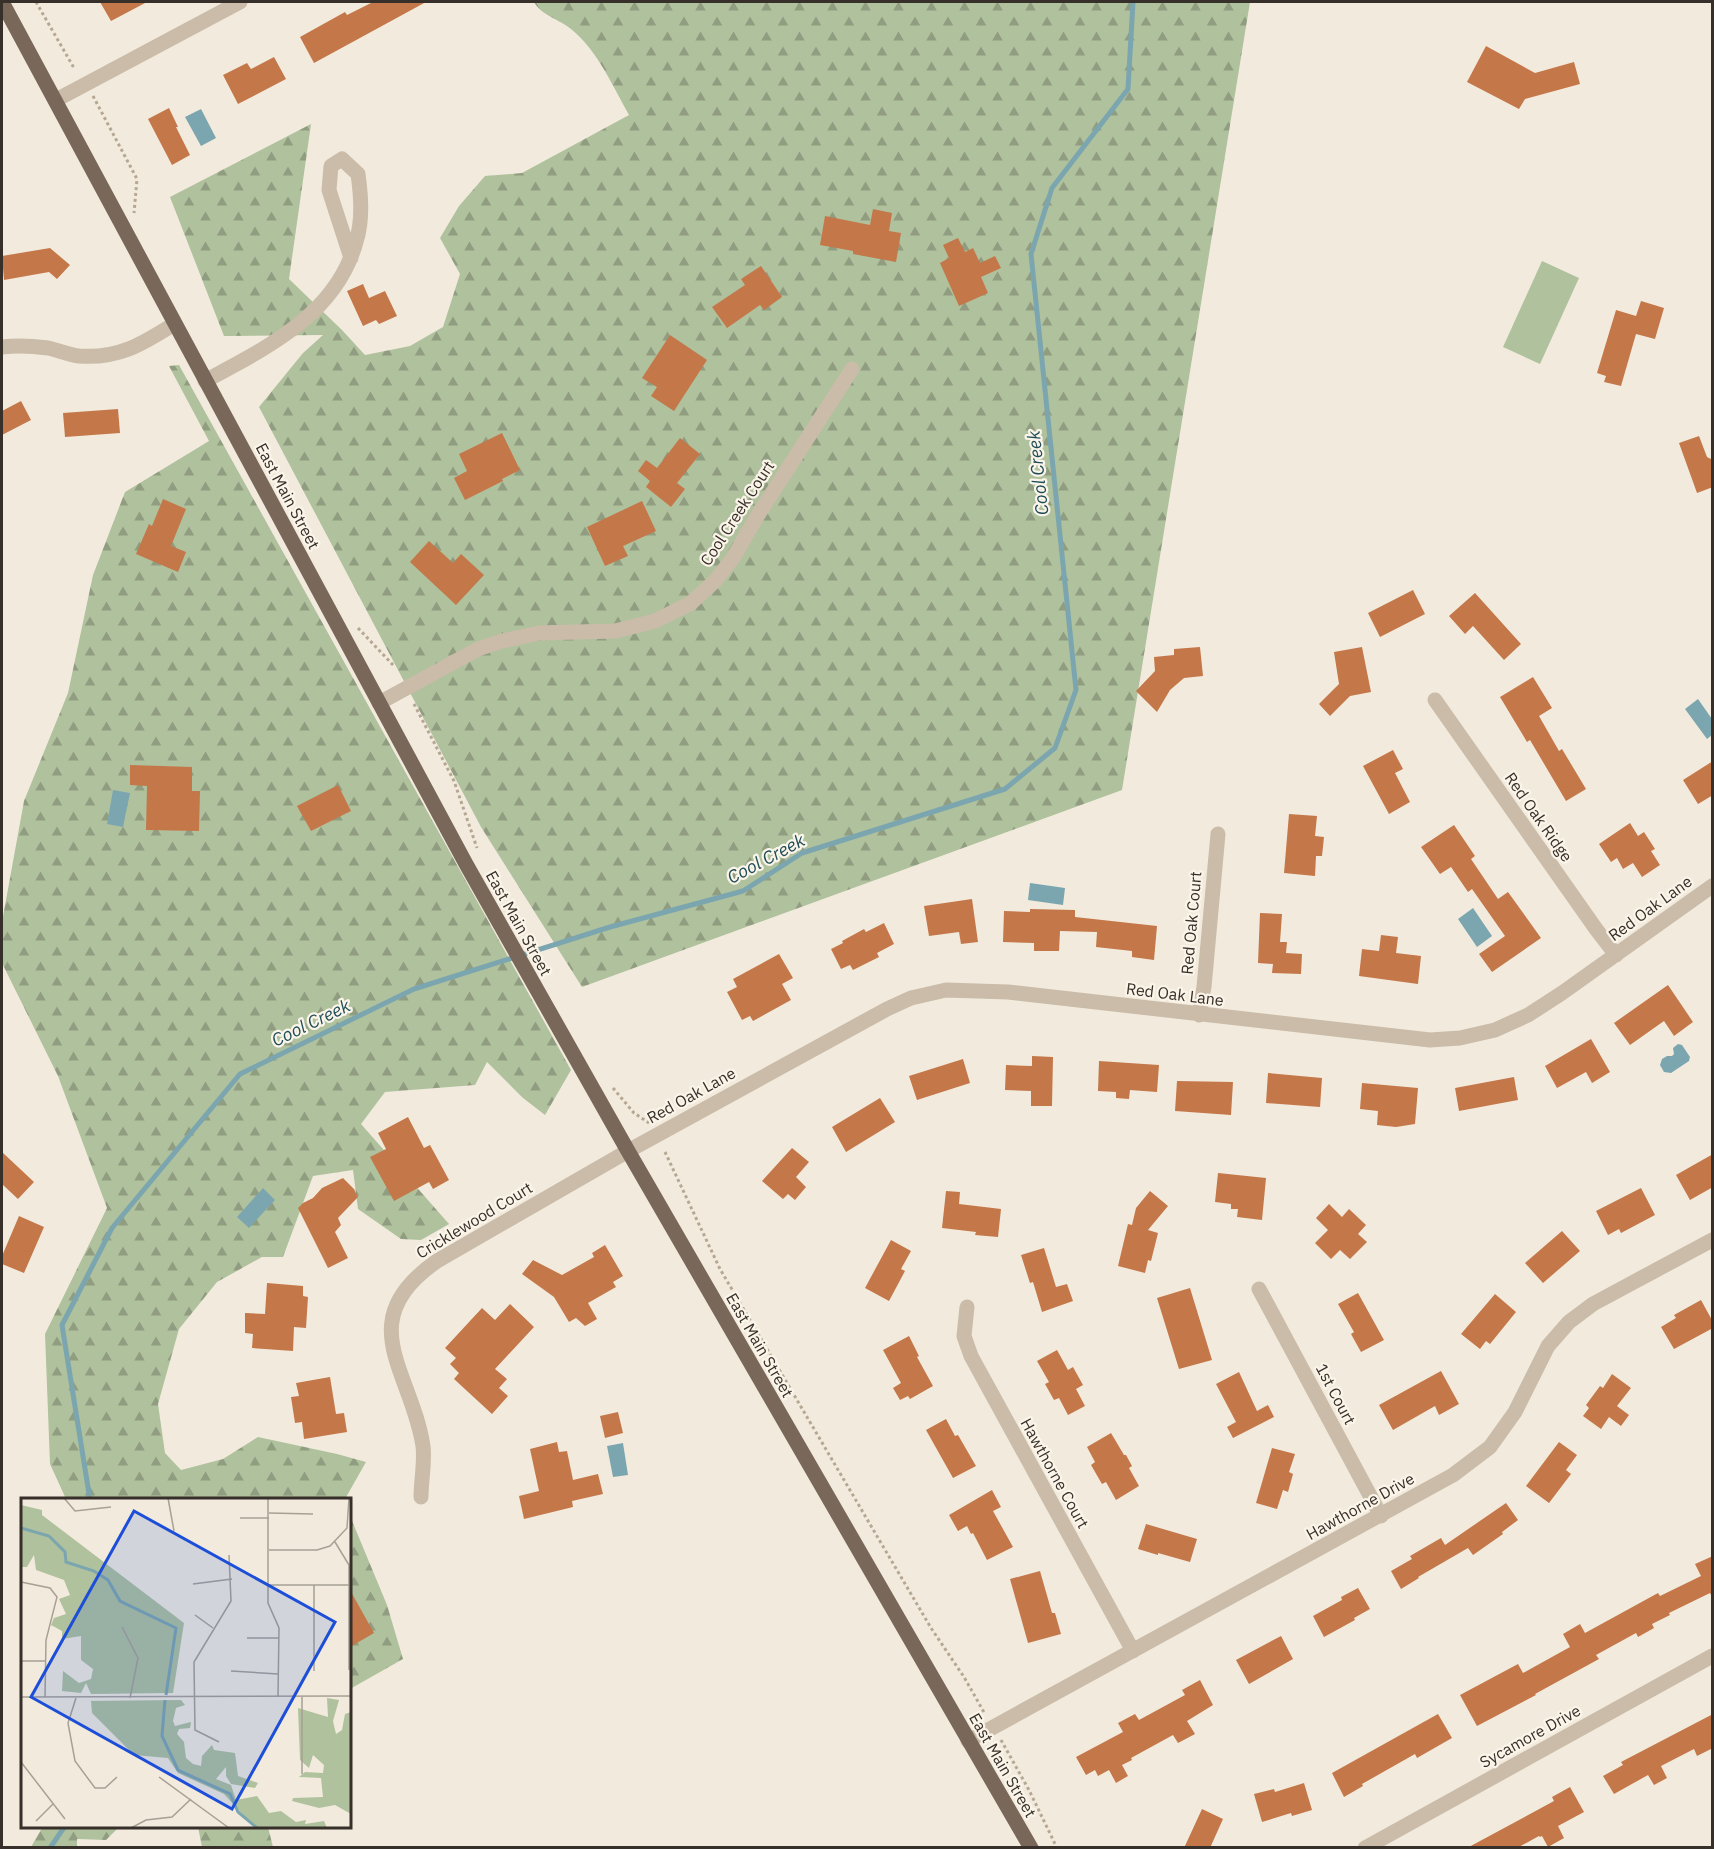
<svg xmlns="http://www.w3.org/2000/svg" width="1714" height="1849" font-family="'IBM Plex Sans',sans-serif">
	<style>
		.forest { fill: url(#forest-firs) }
		.park { fill: #b0c19d }
		.water { fill: #7ca6af }
		.lines { fill: none; stroke-linecap: round; stroke-linejoin: round }
		.stream { stroke: #7ca6af; stroke-width: 5 }
		.building { fill: #c47749 }
		.path { stroke: #b6a793; stroke-width: 3; stroke-dasharray: 3 3; stroke-linecap: butt }
		.minor { stroke: #cabca9; stroke-width: 15 }
		.major { stroke: #79685a; stroke-width: 15 }
		.labels { text-anchor: middle; stroke-width: 4.5; stroke-linejoin: round; paint-order: stroke }
		.street-label { font-size: 16px; fill: #372f29; stroke: #faf4e9 }
		.water-label { font-size: 18px; font-style: italic; fill: #1f4d58; stroke: #faf4e9 }
		.inset-river { fill: none; stroke: #7ca6af; stroke-width: 3 }
		.inset-road { fill: none; stroke: #a7a095; stroke-width: 1.5 }
		.view { fill: #1d4ed8; fill-opacity: 0.15; stroke: #1d4ed8; stroke-width: 3 }
		.inset-edge { fill: none; stroke: #372f29; stroke-width: 3 }
	</style>
	<defs>
		<pattern id="forest-firs" width="22" height="20" patternUnits="userSpaceOnUse" patternTransform="scale(1.5)"><rect width="22" height="20" fill="#b0c19d"/><path d="M5 1l3.5 6h-7zM16 11l3.5 6h-7z" fill="#909d80"/></pattern>
	</defs>
	<rect width="100%" height="100%" fill="#f2ebdd"/>
	<path class="forest" d="M534,2H1250L1122,790L582,987L481,827L259,407L303,353L323,335L224,336L170,197L311,124L289,279L342,330L365,355L410,346L443,327L460,274L440,238L459,206L485,176L522,173L629,115C612,85 598,51 571,29C559,19 542,16 534,2Z
		M179,365L571,1070L545,1115L523,1098L487,1062L475,1085L385,1092L361,1124L449,1224L421,1240L401,1239L358,1209L353,1170L313,1176L283,1257H262L217,1282L179,1329L158,1404L165,1453L181,1470L223,1459L258,1437L337,1454L366,1462L345,1499H66L50,1464L45,1334L107,1208L58,1076L2,963V922L24,801L68,693L93,575L125,492L209,441L169,366Z
		M350,1516L387,1605L403,1659L350,1689Z
		M43,1826H119V1827L106,1840L77,1839V1847H31Z
		M198,1827H268L273,1847H202Z"/>
	<path class="park" d="M1542,261L1579,278L1540,364L1503,347Z"/>
	<path class="water" d="M201,109L216,138L201,146L185,117Z
		M1698,699L1712,719V735L1707,739L1685,709Z
		M113,790L130,793L123,827L107,824Z
		M1030,883L1065,888L1063,905L1028,900Z
		M1473,908L1492,936L1477,947L1458,919Z
		M1678,1044L1682,1045L1690,1057L1689,1061L1671,1073L1664,1072L1660,1065L1662,1059L1667,1056H1672L1674,1054L1673,1048Z
		M263,1188L275,1200L249,1228L237,1217Z
		M623,1443L628,1475L613,1477L607,1446Z"/>
	<g class="lines">
		<path class="stream" d="M90,1500L62,1325L112,1228L240,1074L414,989L610,927L743,891L802,853L1005,789L1055,748L1076,690L1031,254L1052,188L1128,89L1133,2
			M50,1848L65,1826"/>
	</g>
	<path class="building" d="M100,2H147L111,21Z
		M373,2H426L314,63L300,37L345,12L347,15Z
		M1486,46L1535,73L1574,62L1580,84L1525,99L1519,109L1467,82Z
		M274,57L286,79L238,104L223,75L247,63L251,69Z
		M169,108L178,127H176L190,155L172,165L148,119Z
		M873,209L892,213L889,231L901,233L896,262L853,254V251L820,245L825,216L870,225Z
		M958,238L965,252L973,248L980,263L995,256L1001,268L981,277L988,293L959,306L940,263L949,258L943,245Z
		M50,248L70,265L57,279L49,272L4,280L2,256Z
		M761,266L782,297L764,310L760,305L727,328L712,307L745,285L741,279Z
		M363,284L369,298L385,291L397,316L379,324L376,320L363,326L347,291Z
		M1641,301L1664,308L1655,339L1636,334L1621,386L1604,382L1606,376L1597,373L1616,310L1636,316Z
		M670,335L707,360L674,411L651,396L657,387L642,378Z
		M21,401L31,420L2,435V411Z
		M118,409L120,433L65,437L63,413Z
		M502,433L520,470L502,479L503,481L465,500L454,478L467,471L459,454Z
		M1699,436L1707,457L1713,460V487L1697,493L1679,443Z
		M680,438L700,454L677,483L685,489L671,507L646,487L650,481L638,471L646,460L657,468Z
		M163,499L186,509L171,546L186,552L178,572L136,554L149,524L152,526Z
		M642,501L656,531L623,546L628,556L605,566L587,527Z
		M429,541L453,563L461,554L484,575L456,605L410,562Z
		M1413,590L1425,614L1380,637L1368,613Z
		M1475,593L1521,644L1504,660L1473,626L1465,634L1449,616Z
		M1200,647L1203,676L1184,678L1170,690L1157,712L1136,691L1155,671L1154,657L1174,655V649Z
		M1362,647L1371,692L1350,696L1330,716L1319,704L1339,684L1334,652Z
		M1533,677L1552,708L1539,716L1559,751L1562,749L1586,789L1566,801L1530,740L1527,742L1500,697Z
		M1393,750L1403,769L1395,773L1410,802L1389,814L1363,766Z
		M1713,761V795L1698,804L1683,780Z
		M130,765L192,767V791H200L199,831L146,830L147,786L130,785Z
		M338,785L351,811L311,831L297,806Z
		M1289,814L1317,816L1315,836L1324,837L1322,856H1316L1315,876L1284,873Z
		M1630,823L1638,836L1644,832L1655,849L1651,851L1660,865L1642,877L1633,863L1623,869L1617,858L1611,862L1599,844Z
		M1454,825L1475,856L1471,859L1498,899L1508,892L1541,938L1492,972L1479,954L1505,936L1472,889L1468,892L1451,867L1440,874L1421,847Z
		M972,899L978,942L961,944L959,932L929,936L924,906Z
		M1030,909L1075,910V917L1157,926L1154,960L1132,957V951L1096,947L1097,932L1060,931L1059,951H1034V943L1003,942L1004,911L1030,912Z
		M1260,913L1282,914L1280,942H1287L1286,953L1302,954L1301,974L1272,973L1273,964L1258,963Z
		M884,923L894,944L877,953L879,957L853,970L850,965L841,969L831,949L843,943L842,941L864,929L866,932Z
		M1381,935L1398,937L1396,953L1421,956L1418,984L1359,976L1362,949L1379,951Z
		M779,954L793,978L782,984L791,1000L753,1021L750,1016L742,1020L727,992L737,987L733,979Z
		M1668,985L1693,1022L1674,1036L1664,1021L1630,1045L1614,1023Z
		M1591,1039L1610,1072L1592,1083L1586,1072L1557,1088L1545,1066Z
		M1032,1056L1053,1057L1052,1106H1031V1091L1005,1090L1006,1065L1032,1066Z
		M963,1059L970,1083L917,1100L909,1076Z
		M1099,1061L1159,1065L1157,1092L1130,1090L1129,1099L1116,1098V1092L1098,1091Z
		M1268,1073L1322,1078L1320,1107L1266,1103Z
		M1514,1077L1518,1100L1459,1111L1455,1088Z
		M1177,1081L1233,1082L1231,1115L1175,1111Z
		M1362,1083L1418,1088L1415,1124L1396,1127L1377,1125L1378,1111L1360,1109Z
		M880,1098L895,1122L846,1152L832,1127Z
		M408,1117L424,1148L430,1145L449,1180L433,1189L429,1182L394,1201L370,1157L386,1149L378,1133Z
		M792,1148L809,1162L796,1177L806,1187L795,1200L788,1194L783,1199L762,1181Z
		M2,1152L34,1182L18,1199L2,1184Z
		M1713,1154V1187L1690,1200L1676,1175Z
		M1218,1173L1266,1178L1262,1220L1237,1217L1238,1209H1231V1204L1215,1202Z
		M343,1178L354,1189L358,1197L338,1218L341,1225L335,1232L348,1258L328,1268L298,1208L303,1203L313,1198L322,1188Z
		M1641,1188L1655,1215L1621,1233L1619,1229L1608,1235L1596,1211Z
		M946,1191L960,1192L959,1204L1001,1209L998,1237L975,1235L976,1232L942,1228Z
		M1150,1191L1168,1206L1148,1230L1158,1233L1151,1261L1148,1260L1145,1273L1118,1266L1128,1224L1132,1225L1136,1208Z
		M1329,1204L1342,1217L1349,1209L1366,1225L1358,1234L1367,1242L1350,1259L1340,1250L1331,1259L1315,1243L1328,1230L1316,1218Z
		M19,1216L44,1227L24,1273L2,1264V1256Z
		M1562,1231L1580,1251L1543,1283L1525,1263Z
		M891,1240L911,1251L901,1269L905,1271L889,1301L865,1288Z
		M605,1245L623,1276L613,1282L616,1287L588,1303L597,1319L585,1326L576,1318L569,1322L554,1297L522,1274L533,1260L562,1275L594,1257L592,1253Z
		M1044,1248L1056,1287L1067,1284L1073,1301L1042,1312L1033,1282L1030,1283L1021,1255Z
		M267,1283L303,1286V1296L308,1297L306,1328L294,1327L293,1351L252,1348L253,1334L245,1333V1313L265,1314Z
		M1190,1288L1212,1360L1179,1369L1157,1298Z
		M1358,1293L1384,1340L1361,1352L1351,1334L1354,1332L1338,1304Z
		M1495,1294L1516,1312L1490,1344L1486,1341L1480,1349L1461,1334Z
		M1701,1300L1713,1322V1328L1674,1349L1661,1327L1676,1318L1674,1315Z
		M510,1304L534,1327L495,1369L507,1379L499,1388L508,1396L492,1414L454,1379L459,1373L450,1364L456,1358L445,1348L482,1308L495,1320Z
		M909,1336L919,1356L917,1357L933,1386L910,1399L908,1396L900,1400L893,1388L901,1383L883,1350Z
		M1057,1350L1068,1370L1073,1367L1083,1385L1076,1389L1085,1406L1068,1415L1059,1398L1054,1400L1045,1384L1049,1382L1037,1361Z
		M1441,1371L1459,1404L1439,1415L1435,1406L1393,1430L1379,1405Z
		M1239,1372L1257,1411L1268,1405L1274,1417L1233,1438L1227,1427L1236,1422L1216,1384Z
		M1612,1374L1631,1388L1617,1406L1629,1415L1621,1426L1609,1417L1601,1429L1583,1416L1589,1408L1586,1405L1600,1386L1603,1388Z
		M330,1377L336,1414L344,1413L347,1432L304,1439L302,1422L295,1423L291,1397L299,1396L296,1383Z
		M618,1412L623,1433L605,1438L600,1416Z
		M946,1419L955,1436L958,1435L976,1466L953,1478L926,1430Z
		M1111,1433L1124,1455H1126L1132,1466L1129,1468L1139,1486L1116,1500L1106,1482L1102,1484L1091,1465L1095,1462L1087,1447Z
		M557,1442L559,1452L567,1451L573,1480L598,1474L603,1494L572,1501L573,1507L524,1519L519,1496L539,1491L530,1449Z
		M1559,1442L1577,1455L1566,1470L1571,1474L1549,1503L1526,1486Z
		M1272,1448L1295,1454L1289,1472L1293,1474L1288,1492L1283,1490L1277,1509L1256,1503Z
		M992,1490L1001,1507L993,1511L1013,1547L987,1560L973,1533L971,1534L967,1526L958,1531L949,1515Z
		M1506,1503L1518,1520L1502,1532L1503,1534L1473,1555L1468,1548L1418,1577L1419,1578L1401,1589L1391,1571L1412,1559L1410,1556L1441,1538L1445,1545Z
		M1146,1524L1197,1539L1190,1562L1158,1553V1555L1138,1549Z
		M1713,1556V1599L1710,1593L1669,1613L1670,1615L1652,1624L1654,1628L1638,1637L1636,1633L1596,1655L1599,1659L1535,1694L1536,1695L1477,1726L1460,1695L1518,1664L1523,1673L1570,1647L1563,1634L1580,1624L1585,1633L1658,1593L1660,1596L1701,1576L1695,1564Z
		M1040,1571L1052,1613H1055L1061,1634L1028,1643L1010,1579Z
		M1358,1588L1370,1609L1354,1618L1355,1620L1324,1637L1313,1616L1342,1600L1341,1597Z
		M350,1590L374,1633L350,1647Z
		M1281,1636L1293,1659L1249,1684L1236,1660Z
		M1200,1680L1213,1705L1187,1721L1195,1734L1178,1743L1173,1735L1131,1758L1132,1760L1122,1765L1128,1776L1116,1783L1109,1770L1098,1776L1095,1770L1086,1775L1076,1757L1123,1732L1118,1723L1135,1714L1139,1720L1185,1695L1182,1690Z
		M1438,1714L1452,1738L1417,1758L1415,1754L1362,1784L1363,1786L1344,1797L1332,1773Z
		M1713,1714V1748L1697,1756L1694,1749L1661,1766L1667,1778L1654,1785L1648,1775L1614,1794L1603,1776L1623,1765L1621,1762Z
		M1304,1783L1312,1810L1292,1816L1291,1813L1262,1822L1254,1794L1274,1789L1275,1792Z
		M1570,1787L1584,1812L1558,1826L1564,1838L1548,1847L1542,1836L1540,1837L1539,1836L1517,1848H1467L1554,1801L1552,1797Z
		M1202,1809L1223,1819L1210,1848H1184Z"/>
	<g class="lines">
		<path class="path" d="M36,2L74,68
			M93,96L137,179L134,213
			M358,628L394,666
			M414,704L454,781L477,848
			M613,1088L634,1113L649,1123
			M665,1152L720,1269L931,1628L964,1677L985,1714
			M1001,1740L1029,1790L1057,1848"/>
		<path class="minor" d="M56,100L240,2
			M2,347C17,345 33,346 48,348C58,350 69,355 79,356C119,359 142,344 174,324
			M205,381C266,348 336,315 356,242C363,220 361,196 358,174L342,159L331,166L329,190L351,258
			M1435,700L1596,929L1616,955
			M379,703L478,649L502,641L539,633L615,631L655,621L691,603L715,581L733,558L758,515L852,369
			M1199,1015L1204,987L1218,834
			M1259,1289L1381,1516
			M967,1307L964,1336L971,1356L1133,1651
			M421,1497C421,1481 425,1462 423,1446C412,1372 350,1321 437,1261L628,1151L887,1009L911,998L946,990L1008,992L1430,1040L1460,1038L1495,1030L1528,1015L1562,993L1712,886
			M968,1741L1453,1475L1490,1447L1515,1412L1548,1346L1569,1322L1593,1304L1712,1240
			M1365,1848L1712,1656"/>
		<path class="major" d="M2,2L466,864L628,1151L1031,1848"/>
	</g>
	<g class="labels">
		<g class="street-label">
			<text transform="translate(288 496) rotate(62)" y="6">East Main Street</text>
			<text transform="translate(737 513) rotate(-57)" y="6">Cool Creek Court</text>
			<text transform="translate(1539 817) rotate(55)" y="6">Red Oak Ridge</text>
			<text transform="translate(1650 908) rotate(-36)" y="6">Red Oak Lane</text>
			<text transform="translate(519 923) rotate(61)" y="6">East Main Street</text>
			<text transform="translate(1191 923) rotate(-85)" y="6">Red Oak Court</text>
			<text transform="translate(1175 994) rotate(7)" y="6">Red Oak Lane</text>
			<text transform="translate(691 1095) rotate(-29)" y="6">Red Oak Lane</text>
			<text transform="translate(474 1220) rotate(-31)" y="6">Cricklewood Court</text>
			<text transform="translate(760 1345) rotate(60)" y="6">East Main Street</text>
			<text transform="translate(1336 1394) rotate(62)" y="6">1st Court</text>
			<text transform="translate(1055 1473) rotate(61)" y="6">Hawthorne Court</text>
			<text transform="translate(1360 1506) rotate(-29)" y="6">Hawthorne Drive</text>
			<text transform="translate(1530 1736) rotate(-29)" y="6">Sycamore Drive</text>
			<text transform="translate(1003 1765) rotate(60)" y="6">East Main Street</text>
		</g>
		<g class="water-label">
			<text transform="translate(1038 473) rotate(-96)" y="6">Cool Creek</text>
			<text transform="translate(766 859) rotate(-28)" y="6">Cool Creek</text>
			<text transform="translate(311 1023) rotate(-26)" y="6">Cool Creek</text>
		</g>
	</g>
	<g transform="translate(21 1498)">
		<rect width="330" height="330" fill="#f2ebdd"/>
		<path d="M0,7L21,12V17L163,125L152,195L70,196L65,185L60,195L41,193L42,173L58,185L70,181L72,171L60,162V138L41,141V133L30,127L33,120L45,116L38,101L49,97L43,82L15,72L13,57L6,69H0ZM306,200L318,202L312,223L315,236L321,232L324,216L330,214V316L314,307L298,310L271,303L272,300L302,299L300,280L278,279L284,274L302,275L303,267L292,257L288,270L279,262L277,210L307,219ZM160,202L164,207L155,210L152,223L154,228L170,224L169,230L158,231L156,236L163,244L165,260L172,266L180,268L181,258L191,247L193,252L214,255L217,278L237,285L234,290L210,286L205,278V269L195,281L210,287L215,302L236,298L248,315L260,313L275,324L285,322L284,326L303,323L306,330H234L203,296L157,275L147,260L113,257L71,215L70,203H60Z" fill="#b0c19d"/>
		<path class="inset-river" d="M0,30L28,38L44,54L45,64L73,73L87,82L99,103L155,130L145,197M144,202L141,238L157,272L209,296L217,314L236,330"/>
		<path class="inset-road" d="M43,0L54,13L90,9M147,0L153,33M247,0V105L258,130L257,198M248,15L292,16M219,20H248M314,44L328,67V172M248,52H296L309,48L326,30L328,0M0,84L29,90L36,99L25,142L24,199M172,86L211,81M248,87H328M174,117L192,130M101,129L117,160L109,200M226,140H258M0,163H25M210,173L257,176M293,173V87M281,198V276M0,199L330,198M55,200L47,225L54,263L74,290H84L96,279M198,244L174,232L173,164L210,103L208,57M0,264L44,321M138,279L208,330M15,323L32,306M110,330L125,322L151,319L170,301"/>
		<path class="view" d="M113,13L314,124L211,311L10,199Z"/>
		<rect width="330" height="330" class="inset-edge"/>
	</g>
	<rect width="1714" height="1849" fill="none" stroke="#372f29" stroke-width="6"/>
</svg>
